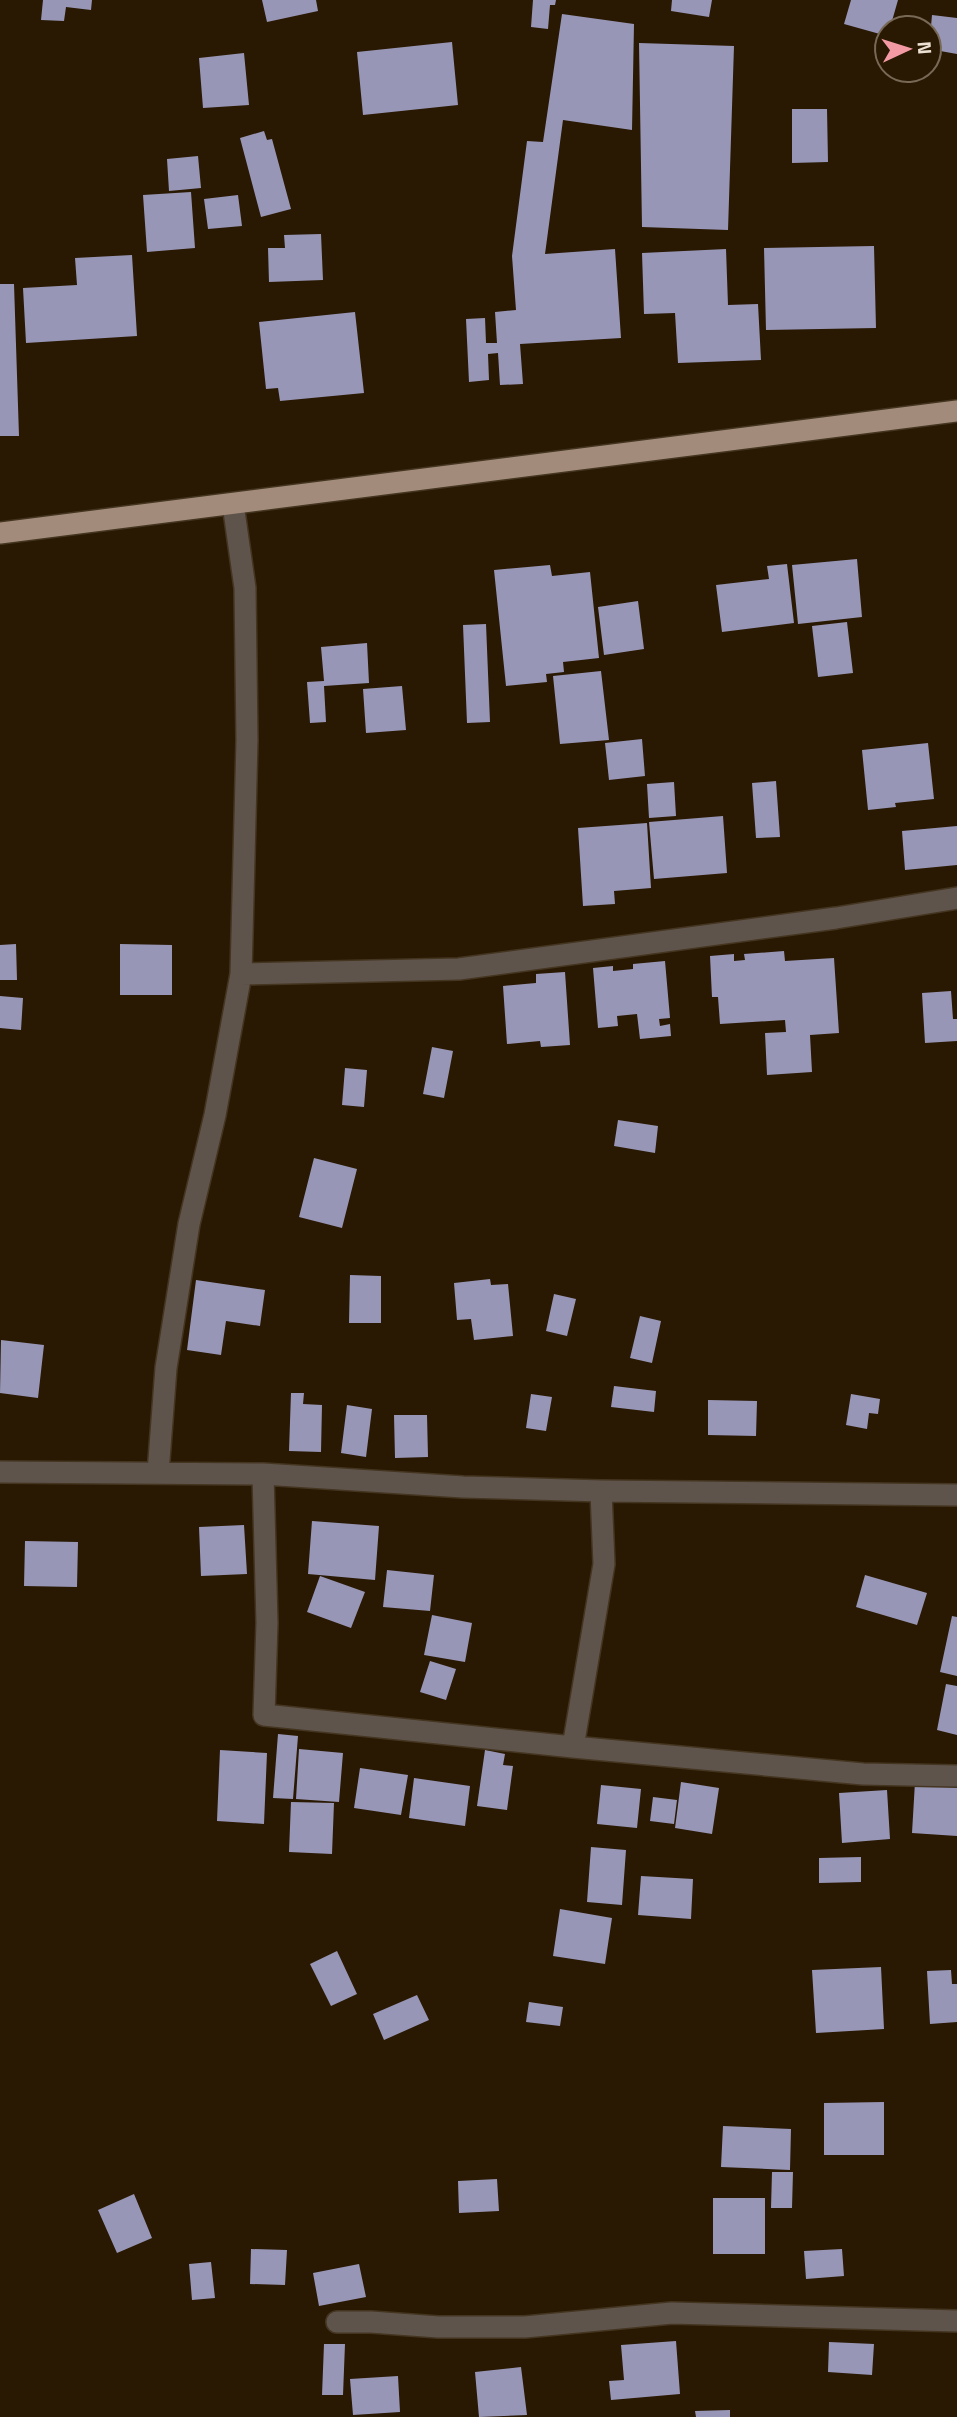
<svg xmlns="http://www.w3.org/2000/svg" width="957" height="2417" font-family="'Titillium Web',sans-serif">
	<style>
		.building { fill: #9896b6 }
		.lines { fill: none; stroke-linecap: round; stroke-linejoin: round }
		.street-casing { stroke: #443520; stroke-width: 24 }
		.primary-casing { stroke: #443520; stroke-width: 24 }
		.street { stroke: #5f544c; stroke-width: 21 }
		.primary { stroke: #a28b7a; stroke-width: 21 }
	</style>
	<rect width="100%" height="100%" fill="#291903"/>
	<path class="building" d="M43,0H92L91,10L66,7L64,21L41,20Z
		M262,0H316L318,11L267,22Z
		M533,0H556L555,5H550L548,29L531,27Z
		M672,0H712L709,17L671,11Z
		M851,0H898L890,28H887V36L844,24Z
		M562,14L634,24L632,130L563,120L545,254L615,249L621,338L520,344L523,384L500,385L498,353L488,354L489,380L469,382L466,319L485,318L486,343H497L495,312L516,310L512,256L527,141L543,142Z
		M932,15L957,18V54L929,49Z
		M452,42L458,105L363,115L357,52Z
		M639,43L734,46L728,230L642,227Z
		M244,53L249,105L203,108L199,58Z
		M792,109H827L828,162L792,163Z
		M264,131L267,140L272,139L291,209L261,217L240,138Z
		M198,156L201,188L169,191L167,159Z
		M191,192L195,248L147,252L143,195Z
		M238,195L242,226L208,229L204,199Z
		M321,234L323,280L269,282L268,248H285L284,235Z
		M874,246L876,328L766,330L764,248Z
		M726,249L728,305L758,304L761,360L678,363L675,313L644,314L642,253Z
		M132,255L137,336L26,343L23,288L77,285L75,258Z
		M0,284H14L19,436H0Z
		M355,312L364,393L280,401L278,388L266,389L259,322Z
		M857,559L862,617L798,624L792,565Z
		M787,564L794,623L722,632L716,585L769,579L767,566Z
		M550,565L552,576L590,572L599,658L563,662L564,672L546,674L547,682L506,686L494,570Z
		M638,601L644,649L604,655L598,607Z
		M847,622L853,673L818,677L812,626Z
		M486,624L490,722L467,723L463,625Z
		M367,643L369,683L324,686L326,722L310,723L307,682L324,681L321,647Z
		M601,671L609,740L560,744L553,676Z
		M402,686L406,730L366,733L363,689Z
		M642,739L645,776L609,780L605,743Z
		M928,743L934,799L895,803L896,807L868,810L862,750Z
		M776,781L780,837L756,838L752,783Z
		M674,782L676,816L649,818L647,784Z
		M723,816L727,873L654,879L649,822Z
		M647,823L651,888L614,891L615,904L583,906L578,828Z
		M957,826V865L905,870L902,831Z
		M16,944L17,980H0V945Z
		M120,944L172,945V995H120Z
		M784,951L785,961L834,958L839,1033L810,1035L812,1072L767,1075L765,1033L786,1032L785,1020L720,1024L718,997H712L710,956L734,954V961L745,960L744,954Z
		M665,961L670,1018L659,1019L660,1026L670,1024L671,1036L640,1039L637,1014L617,1016L618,1026L598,1028L593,968L613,966V971L633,969V964Z
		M565,972L570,1045L541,1047L540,1041L507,1044L503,986L536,983V974Z
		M951,991L953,1019H957V1041L925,1043L922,993Z
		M0,996L23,998L21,1030L0,1028Z
		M432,1047L453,1051L444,1098L423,1094Z
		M345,1068L367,1070L364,1107L342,1105Z
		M618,1120L658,1126L655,1153L614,1146Z
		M314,1158L357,1169L342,1228L299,1217Z
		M350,1275L381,1276V1323H349Z
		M490,1279L491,1285L508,1284L513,1336L474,1340L471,1319L457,1320L454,1283Z
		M196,1280L265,1290L260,1326L226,1321L221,1355L187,1350Z
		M554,1294L576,1299L567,1336L546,1331Z
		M640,1316L661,1321L652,1363L630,1358Z
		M1,1340L44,1345L38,1398L0,1393Z
		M614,1386L656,1391L654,1412L611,1407Z
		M291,1393H304L303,1404L322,1405L321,1452L289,1451Z
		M531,1394L552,1397L546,1431L526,1428Z
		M851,1394L880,1399L878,1414L869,1413L867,1429L846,1425Z
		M708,1400L757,1401L756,1436L708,1435Z
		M347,1405L372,1409L366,1457L341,1453Z
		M394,1415H427L428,1457L395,1458Z
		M312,1521L379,1526L375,1580L308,1574Z
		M244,1525L247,1574L201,1576L199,1527Z
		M25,1541L78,1542L77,1587L24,1586Z
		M387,1570L434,1575L430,1611L383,1607Z
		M865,1575L927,1593L917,1625L856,1607Z
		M320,1576L365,1592L351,1628L307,1612Z
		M432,1615L472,1623L465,1662L424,1655Z
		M952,1616L957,1617V1676L940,1672Z
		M430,1661L456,1669L446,1700L420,1692Z
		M946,1684L957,1686V1735L937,1730Z
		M278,1734L298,1736L293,1799L273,1798Z
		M299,1749L343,1753L339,1802L296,1799Z
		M220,1750L267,1753L264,1824L217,1821Z
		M485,1750L505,1754L503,1765L513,1766L507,1810L477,1806Z
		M360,1768L408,1775L401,1815L354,1808Z
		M414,1778L470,1786L465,1826L409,1818Z
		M681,1782L719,1788L712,1834L675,1828Z
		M915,1782L957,1785V1836L912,1833Z
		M601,1785L641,1789L637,1828L597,1824Z
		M887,1790L890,1839L842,1843L839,1793Z
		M653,1797L677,1800L674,1824L650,1821Z
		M291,1802L334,1803L332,1854L289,1852Z
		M591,1847L626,1850L622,1905L587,1902Z
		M861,1857V1882L819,1883V1858Z
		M641,1876L693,1879L691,1919L638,1915Z
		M560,1909L612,1918L605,1964L553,1956Z
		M337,1951L357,1994L331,2006L310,1964Z
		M881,1967L884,2029L816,2033L812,1970Z
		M951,1970L952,1984H957V2022L930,2024L927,1971Z
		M417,1995L429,2020L384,2040L373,2014Z
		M529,2002L563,2007L560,2026L526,2022Z
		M884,2102V2155H824V2103Z
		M723,2126L791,2129L790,2170L721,2167Z
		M772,2172H793L792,2208H771Z
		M497,2179L499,2211L459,2213L458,2181Z
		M134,2194L152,2238L117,2253L98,2210Z
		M713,2198H765V2254H713Z
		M251,2249L287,2250L285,2285L250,2284Z
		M842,2249L844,2276L806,2279L804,2251Z
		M211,2262L215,2298L192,2300L189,2264Z
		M359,2264L366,2297L319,2306L313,2273Z
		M676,2341L680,2394L611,2400L609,2381L624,2380L621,2345Z
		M829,2342L874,2344L872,2375L828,2372Z
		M324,2344H345L343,2395H322Z
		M521,2367L527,2415L479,2417L475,2372Z
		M398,2376L400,2412L353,2415L350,2379Z
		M730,2410V2417H696L695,2411Z"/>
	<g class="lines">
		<g class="street-casing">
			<path id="street" d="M241,974L459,969L836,918L957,898
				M0,1472L263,1474L463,1487L601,1491L957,1495
				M158,1473L166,1368L189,1224L215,1115L241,974L247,740L245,588L233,504
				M263,1474L267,1623L264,1715L573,1747L863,1774L957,1776
				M573,1747L604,1564L601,1491
				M337,2322H371L438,2327H525L672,2313L957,2321"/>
		</g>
		<g class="primary-casing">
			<path id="primary" d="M0,533L957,411"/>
		</g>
		<use href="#street" class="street"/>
		<use href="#primary" class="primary"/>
	</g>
	<g transform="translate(908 49) rotate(86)"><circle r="33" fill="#291903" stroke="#776956" stroke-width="2"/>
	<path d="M0-5L12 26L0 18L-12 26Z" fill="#f49aa5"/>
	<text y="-10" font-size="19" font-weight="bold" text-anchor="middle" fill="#ece1d3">N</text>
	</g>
</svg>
